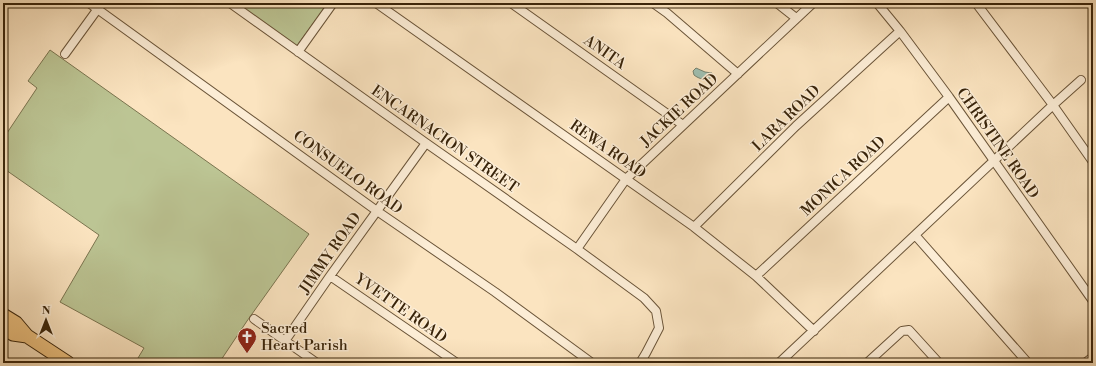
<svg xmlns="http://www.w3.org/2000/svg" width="1096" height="366" font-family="'Libre Bodoni',serif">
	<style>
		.green { fill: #bcc594; stroke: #7a744f }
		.water { fill: #9fbfb1; stroke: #76816e }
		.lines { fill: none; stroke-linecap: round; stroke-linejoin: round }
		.minor-casing { stroke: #6a5438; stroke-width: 10 }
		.trunk-casing { stroke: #39240a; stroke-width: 15 }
		.minor { stroke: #fcedd6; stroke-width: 8 }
		.trunk { stroke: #eec280; stroke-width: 13 }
		.labels { text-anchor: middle; stroke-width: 3; stroke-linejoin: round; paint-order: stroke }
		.street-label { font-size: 15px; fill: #39240a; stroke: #fcedd6 }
		.poi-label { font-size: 15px; fill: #39240a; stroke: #fcedd6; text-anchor: start }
	</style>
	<rect width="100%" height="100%" fill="#fbe4c0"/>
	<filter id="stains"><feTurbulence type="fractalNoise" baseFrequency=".005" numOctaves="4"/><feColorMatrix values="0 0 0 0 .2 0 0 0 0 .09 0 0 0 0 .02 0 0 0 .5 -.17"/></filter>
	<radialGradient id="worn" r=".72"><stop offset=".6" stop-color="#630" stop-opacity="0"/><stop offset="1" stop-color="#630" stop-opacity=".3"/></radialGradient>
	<path class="green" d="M235,3H328L296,47Z
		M50,50L309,234L247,321L219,363H135L144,348L60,302L99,235L3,168V139L37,88L28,81Z"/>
	<path class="water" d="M696,68L705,72L712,73V77C706,81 699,79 694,75L693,71Z"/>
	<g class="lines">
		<g class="minor-casing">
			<path id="minor" d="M89,3L377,211L495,292L592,363
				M230,3L426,143L577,249L644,298L656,311L659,328L646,353L640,363
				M376,3L694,227L756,276L814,331
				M511,3L683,125
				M653,3L667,13L738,74
				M777,3L796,18
				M877,3L900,31L949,97L1093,301
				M976,3L1053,105L1093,162
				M298,52L333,3
				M65,54L102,3
				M694,227L796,126L900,31
				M915,235L1028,363
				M577,249L626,179L813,3
				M330,276L457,363
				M756,276L949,97
				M254,319L317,363
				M285,341L330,276L426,143
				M779,363L1053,105L1081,80
				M867,363L902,331L909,330L939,363
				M1085,363L1093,357"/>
		</g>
		<g class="trunk-casing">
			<path id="trunk" d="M3,315L16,323L27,336L68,363
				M3,328L13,334L27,336"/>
		</g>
		<use href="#minor" class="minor"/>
		<use href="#trunk" class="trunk"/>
	</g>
	<defs>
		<g id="church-pin" transform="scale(1)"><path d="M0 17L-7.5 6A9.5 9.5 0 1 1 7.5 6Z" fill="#8f2418" stroke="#fcedd6"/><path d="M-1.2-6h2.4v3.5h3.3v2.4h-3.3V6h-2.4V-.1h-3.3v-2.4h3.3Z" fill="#fff"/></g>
	</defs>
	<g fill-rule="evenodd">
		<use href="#church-pin" x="247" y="337"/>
	</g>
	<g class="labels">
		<g class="street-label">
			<text transform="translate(605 52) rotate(35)" y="5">ANITA</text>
			<text transform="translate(679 110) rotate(-43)" y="5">JACKIE ROAD</text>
			<text transform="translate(786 118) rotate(-44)" y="5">LARA ROAD</text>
			<text transform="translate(445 139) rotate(35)" y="5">ENCARNACION STREET</text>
			<text transform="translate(998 143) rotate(55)" y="5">CHRISTINE ROAD</text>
			<text transform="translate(608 149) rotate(35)" y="5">REWA ROAD</text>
			<text transform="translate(348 172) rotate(36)" y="5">CONSUELO ROAD</text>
			<text transform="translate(843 176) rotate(-43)" y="5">MONICA ROAD</text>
			<text transform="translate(330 253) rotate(-55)" y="5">JIMMY ROAD</text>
			<text transform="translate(401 308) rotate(35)" y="5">YVETTE ROAD</text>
		</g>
		<g class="poi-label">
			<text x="261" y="333">Sacred<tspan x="261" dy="17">Heart Parish</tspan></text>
		</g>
	</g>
	<rect width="1096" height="366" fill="none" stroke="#fbe4c0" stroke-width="16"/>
	<rect x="4" y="4" width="1088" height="358" fill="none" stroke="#39240a" stroke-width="2"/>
	<rect x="8" y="8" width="1080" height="350" fill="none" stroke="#39240a"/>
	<g transform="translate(46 320)" stroke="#fcedd6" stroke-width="3" paint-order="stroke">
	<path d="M0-3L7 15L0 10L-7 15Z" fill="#39240a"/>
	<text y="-6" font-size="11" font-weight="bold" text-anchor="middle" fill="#39240a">N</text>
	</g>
	<rect width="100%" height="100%" filter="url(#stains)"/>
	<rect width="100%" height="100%" fill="url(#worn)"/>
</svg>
